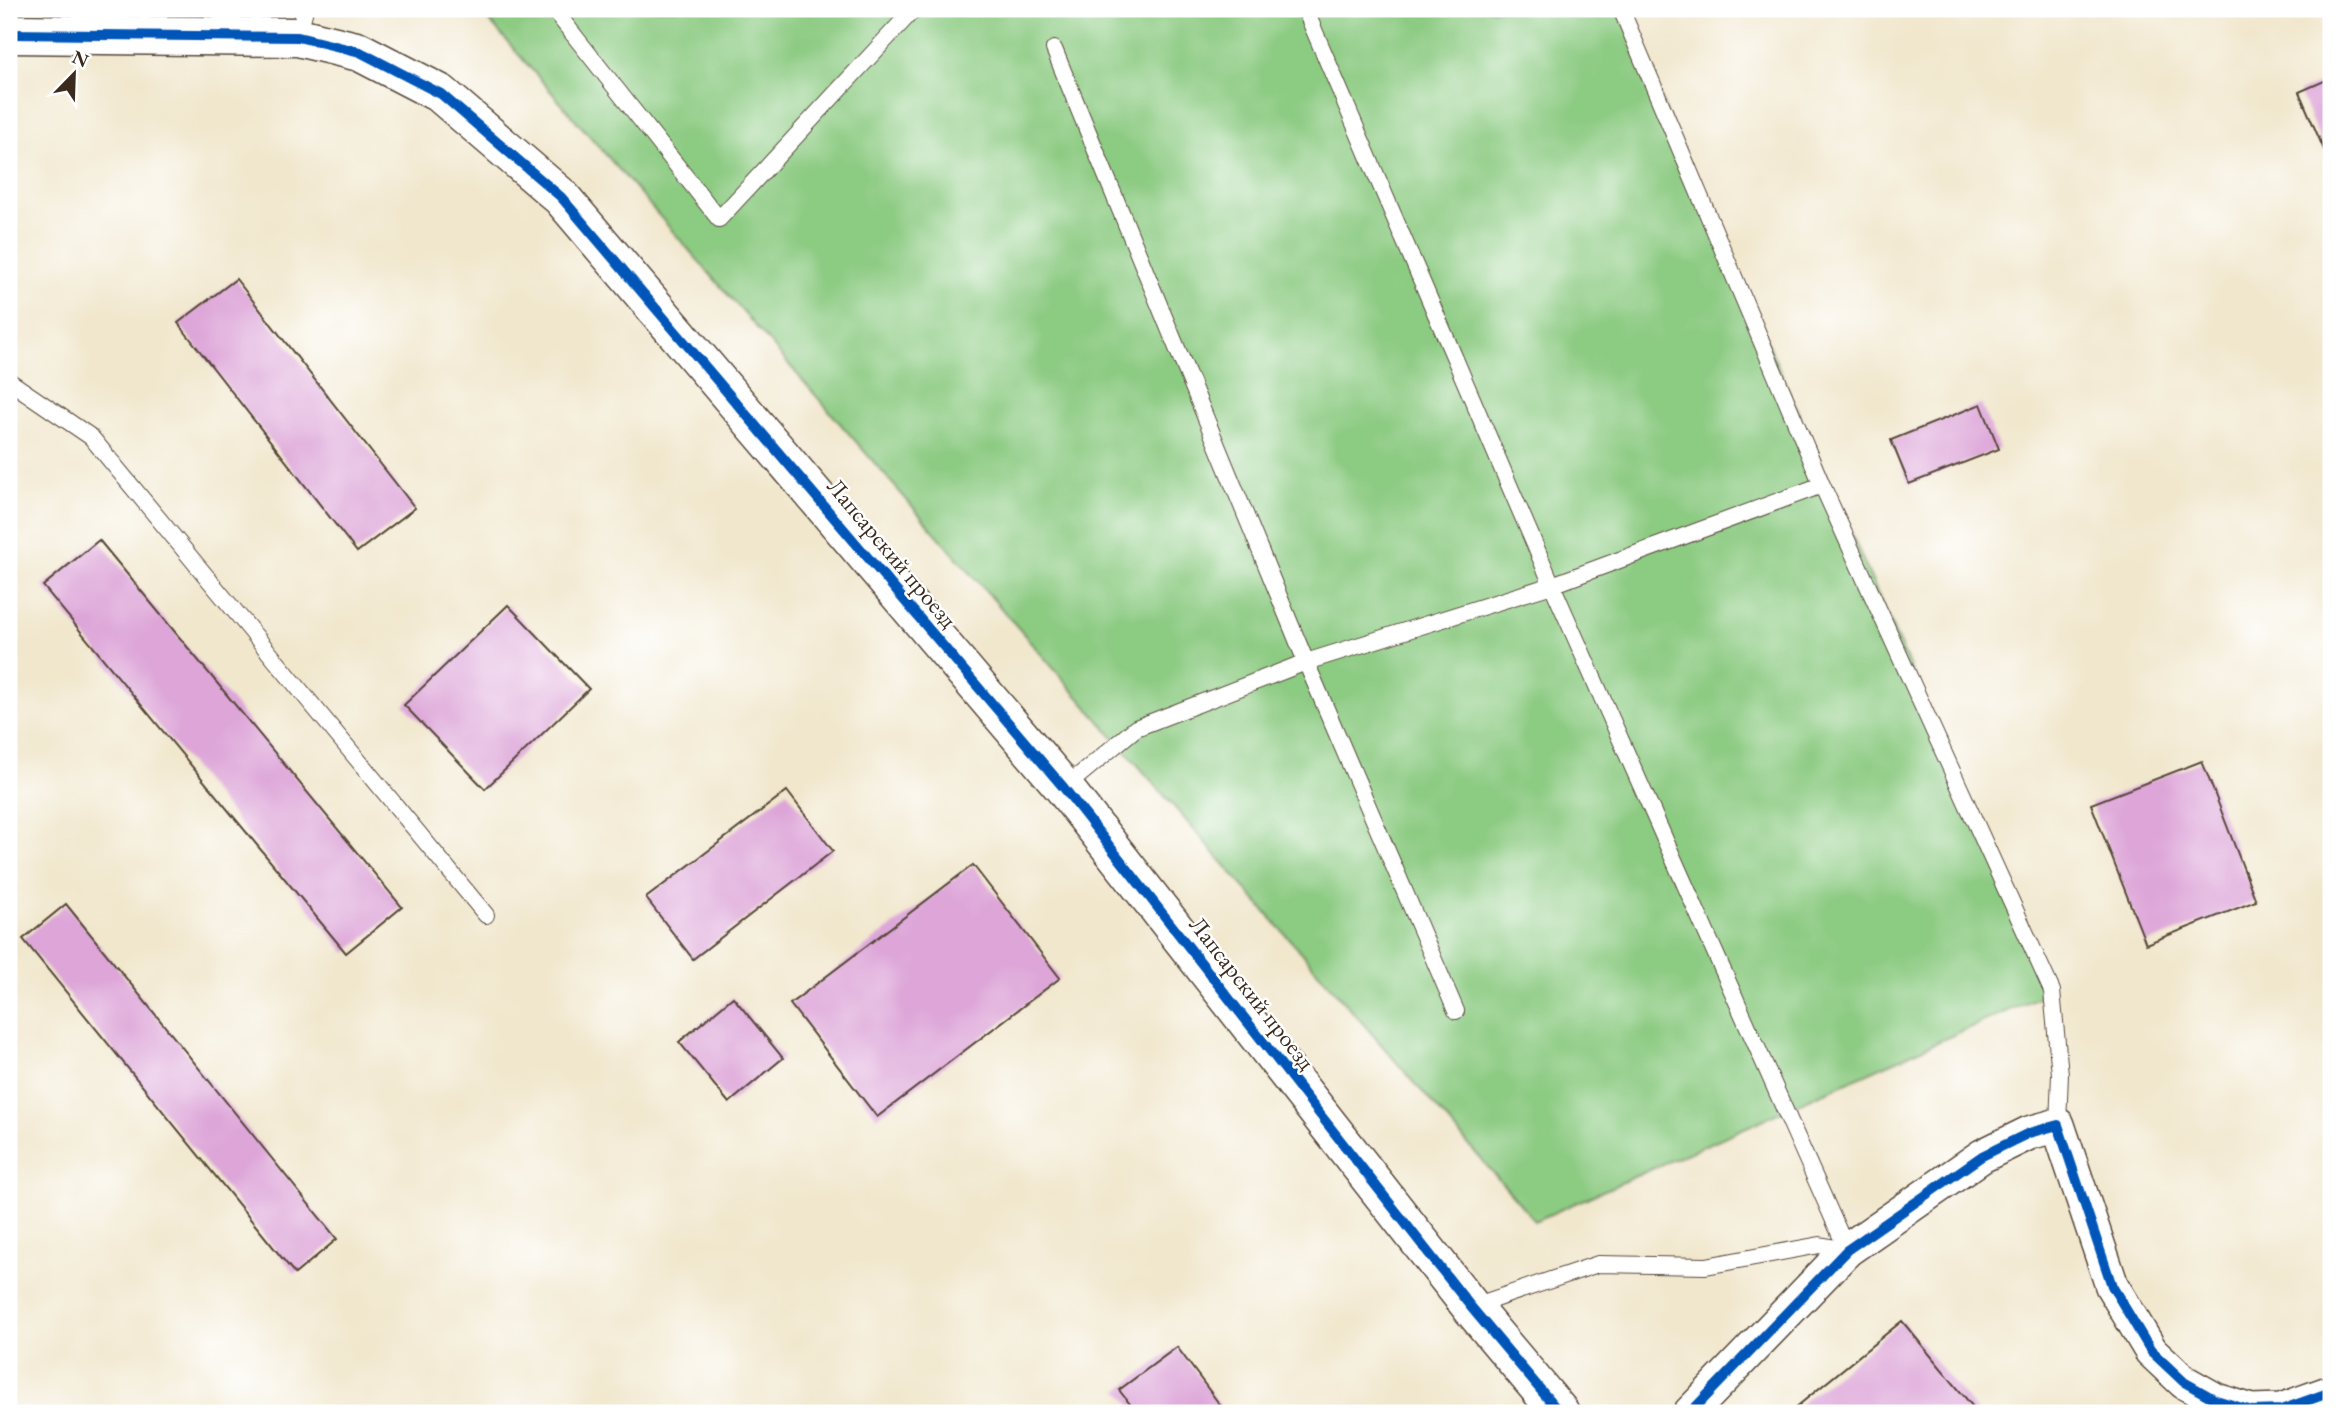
<svg xmlns="http://www.w3.org/2000/svg" width="2340" height="1422" font-family="'EB Garamond',serif">
	<style>
		.green { fill: #8ccb82; stroke: #647a50; stroke-width: 2 }
		.building { fill: #dda5d8 }
		.lines { fill: none; stroke-linecap: round; stroke-linejoin: round }
		.service-casing { stroke: #564638; stroke-width: 18 }
		.minor-casing { stroke: #564638; stroke-width: 36 }
		.tertiary-casing { stroke: #564638; stroke-width: 41 }
		.service { stroke: #fff; stroke-width: 16 }
		.minor { stroke: #fff; stroke-width: 33 }
		.tertiary { stroke: #fff; stroke-width: 38 }
		.cycleway-casing { stroke: #fff; stroke-width: 15 }
		.cycleway { stroke: #0057b8; stroke-width: 10 }
		.labels { text-anchor: middle; stroke-width: 5; stroke-linejoin: round; paint-order: stroke }
		.street-label { font-size: 24px; fill: #3b2a1e; stroke: #fff }
	</style>
	<rect width="100%" height="100%" fill="#fff"/>
	<filter id="ink" filterUnits="userSpaceOnUse"><feTurbulence type="fractalNoise" baseFrequency=".0143" numOctaves="2"/><feDisplacementMap in="SourceGraphic" scale="14" xChannelSelector="R" yChannelSelector="G"/><feConvolveMatrix kernelMatrix="1 2 1 2 8 2 1 2 1" color-interpolation-filters="sRGB"/></filter>
	<filter id="wash" filterUnits="userSpaceOnUse"><feTurbulence type="fractalNoise" baseFrequency=".00686" numOctaves="4" result="noise"/><feDisplacementMap in="SourceGraphic" scale="28" xChannelSelector="R" yChannelSelector="G"/><feGaussianBlur stdDeviation="1.57" result="paint"/><feColorMatrix in="noise" values="0 0 0 0 0 0 0 0 0 0 0 0 0 0 0 0 0 1.4 0 .05"/><feComposite in="paint" operator="in"/></filter>
	<g filter="url(#wash)">
		<rect width="100%" height="100%" fill="#f1e7cd"/>
		<path class="green" d="M479,9H1621L2052,991L1535,1221Z"/>
		<g id="blocks">
			<path class="building" d="M2331,78V150L2325,152L2299,92Z
				M236,279L415,508L357,552L178,323Z
				M1981,404L1999,449L1909,484L1891,440Z
				M99,540L402,907L346,953L43,586Z
				M508,605L589,689L485,789L404,705Z
				M2202,761L2256,901L2146,944L2091,804Z
				M787,791L833,851L693,959L646,898Z
				M973,865L1060,978L877,1117L790,1004Z
				M66,904L337,1239L295,1274L23,939Z
				M733,997L783,1058L729,1103L679,1042Z
				M1902,1321L1978,1413H1789Z
				M1177,1347L1226,1413H1137L1119,1390Z"/>
		</g>
	</g>
	<g filter="url(#ink)">
		<use href="#blocks" fill-opacity="0" stroke="#564638" stroke-width="2"/>
		<g class="lines">
			<g class="service-casing">
				<path id="service" d="M1305,9L1552,585L1847,1250
					M1621,9L1822,485L2052,991L2060,1074L2058,1125
					M558,15L719,219L914,9
					M298,37L305,9
					M1054,49L1306,662L1456,1011
					M9,381L91,437L486,915
					M1064,788L1136,728L1306,662L1552,585L1822,485
					M1471,1307L1598,1264L1706,1266L1820,1245L1847,1250"/>
			</g>
			<g class="minor-casing">
				<path id="minor" d="M1690,1413L1847,1250L1982,1156L2029,1133L2058,1125L2112,1286L2151,1351L2184,1382L2216,1400L2252,1411L2281,1410L2331,1392"/>
			</g>
			<g class="tertiary-casing">
				<path id="tertiary" d="M9,34L298,37L360,52L441,94L561,197L1064,788L1471,1307L1560,1413"/>
			</g>
			<use href="#service" class="service"/>
			<use href="#minor" class="minor"/>
			<use href="#tertiary" class="tertiary"/>
			<g class="cycleway-casing">
				<path id="cycleway" d="M9,34L298,37L360,52L441,94L561,197L1064,788L1471,1307L1560,1413
					M1690,1413L1847,1250L1982,1156L2029,1133L2058,1125L2112,1286L2151,1351L2184,1382L2216,1400L2252,1411L2281,1410L2331,1392"/>
			</g>
			<use href="#cycleway" class="cycleway"/>
		</g>
	</g>
	<g class="labels">
		<g class="street-label">
			<text transform="translate(892 553) rotate(50)" y="8">Лапсарский проезд</text>
			<text transform="translate(1252 993) rotate(52)" y="8">Лапсарский проезд</text>
		</g>
	</g>
	<rect width="2340" height="1422" fill="none" stroke="#fff" stroke-width="35"/>
	<g transform="translate(74 74) rotate(23)" stroke="#ffffff" stroke-width="5" paint-order="stroke">
	<path d="M0-5L12 26L0 18L-12 26Z" fill="#3b2a1e"/>
	<text y="-10" font-size="19" font-weight="bold" text-anchor="middle" fill="#3b2a1e">N</text>
	</g>
</svg>
